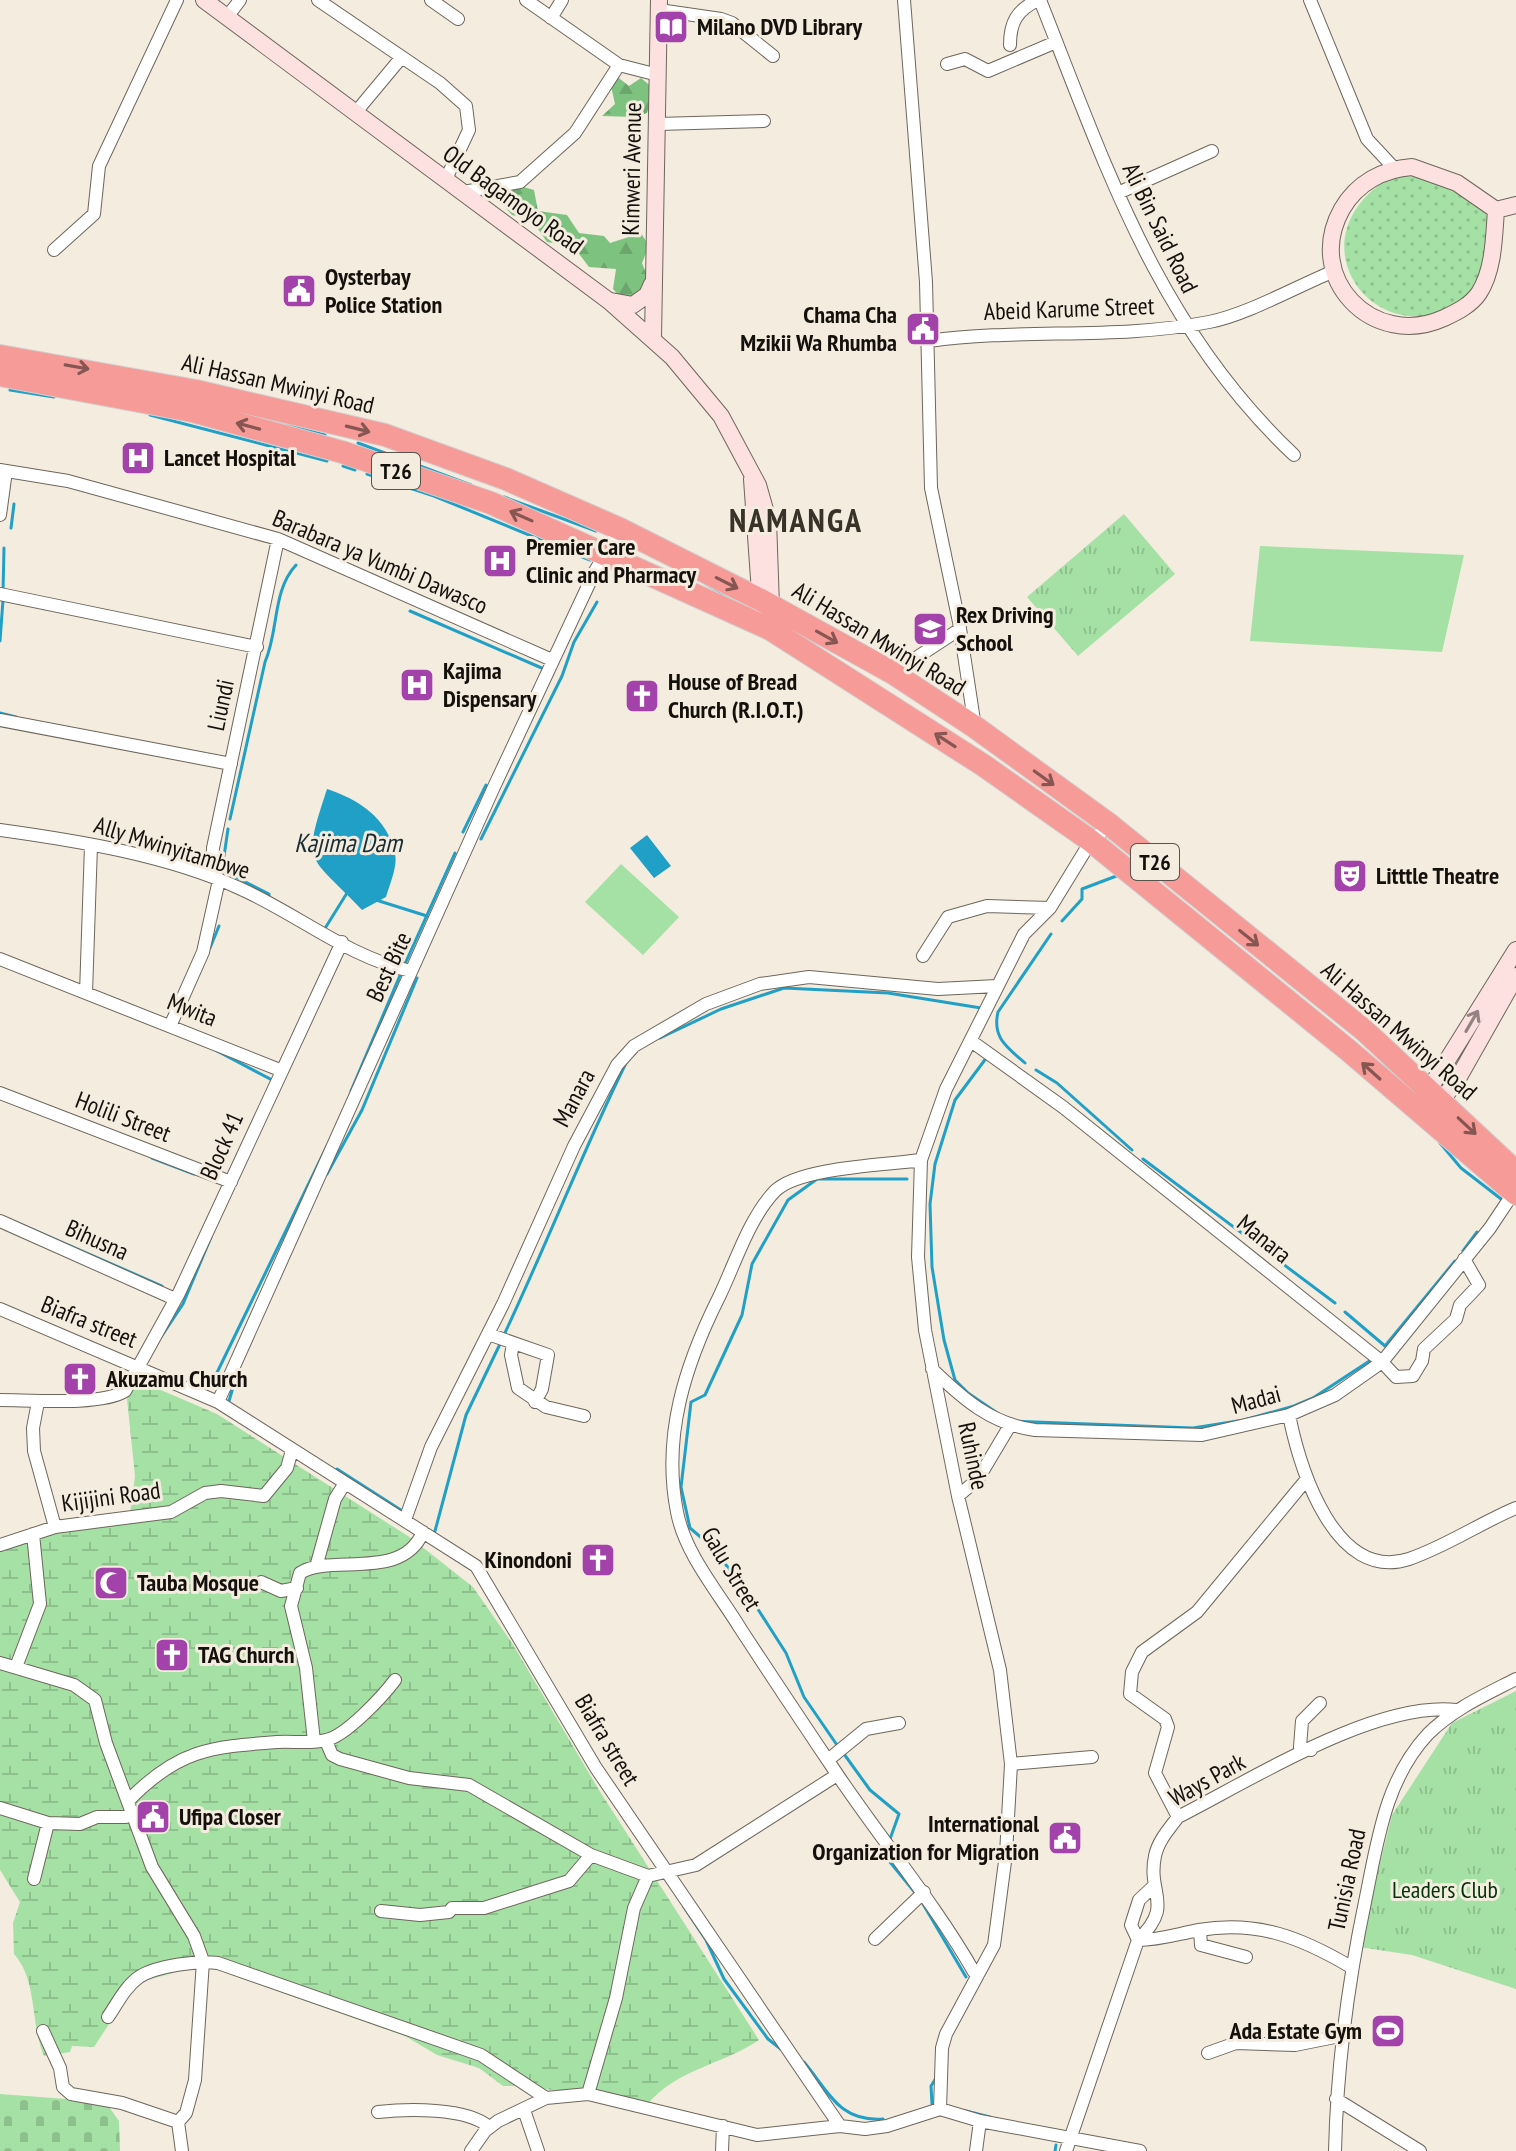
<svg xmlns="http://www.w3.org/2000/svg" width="1516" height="2151" font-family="'PT Sans Narrow',sans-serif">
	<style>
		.grass { fill: url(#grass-dots) }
		.forest { fill: url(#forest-firs) }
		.wetland { fill: url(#wetland-marsh) }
		.cemetery { fill: url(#cemetery-stones) }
		.park { fill: url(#park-tufts) }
		.pitch { fill: #a5e1a5 }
		.water { fill: #21a0c7 }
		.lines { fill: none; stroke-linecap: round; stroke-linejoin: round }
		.stream { stroke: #21a0c7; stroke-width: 3 }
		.street-casing { stroke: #6d665b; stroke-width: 14 }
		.secondary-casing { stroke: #6d665b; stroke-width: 18 }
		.highway-casing { stroke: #d0cfcf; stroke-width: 24 }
		.street { stroke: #fff; stroke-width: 12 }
		.secondary { stroke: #fce1e0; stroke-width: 16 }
		.highway { stroke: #f69b98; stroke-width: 22 }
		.oneway { stroke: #855652 }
		.oneway2 { stroke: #948381 }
		.labels { text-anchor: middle; stroke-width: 6; stroke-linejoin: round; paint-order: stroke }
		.shield { fill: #f4ecdf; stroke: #57534c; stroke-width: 2 }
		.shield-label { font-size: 22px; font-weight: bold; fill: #14110d }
		.poi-label { font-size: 24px; font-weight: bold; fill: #14110d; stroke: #f4ecdf; text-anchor: start }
		.street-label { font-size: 24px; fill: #14110d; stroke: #f4ecdf }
		.park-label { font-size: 24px; fill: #013408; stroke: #f4ecdf }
		.water-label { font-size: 26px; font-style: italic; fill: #192d34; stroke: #f4ecdf }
		.district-label { font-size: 32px; font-weight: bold; letter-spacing: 2px; fill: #383228; stroke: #f4ecdf }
	</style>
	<defs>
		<pattern id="grass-dots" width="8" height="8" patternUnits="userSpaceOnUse" patternTransform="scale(2)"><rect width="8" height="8" fill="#a5e1a5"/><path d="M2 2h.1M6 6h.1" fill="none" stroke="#8dc08d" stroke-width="1.8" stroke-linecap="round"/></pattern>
		<pattern id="forest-firs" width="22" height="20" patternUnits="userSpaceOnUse" patternTransform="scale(2)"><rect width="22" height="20" fill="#7dc27f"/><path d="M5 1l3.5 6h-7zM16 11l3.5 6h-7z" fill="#6ba66d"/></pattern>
		<pattern id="wetland-marsh" width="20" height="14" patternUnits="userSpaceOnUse" patternTransform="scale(2)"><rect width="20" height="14" fill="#a5e1a5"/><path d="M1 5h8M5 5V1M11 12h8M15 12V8" fill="none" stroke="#8dc08d"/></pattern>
		<pattern id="cemetery-stones" width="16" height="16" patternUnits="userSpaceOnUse" patternTransform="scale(2)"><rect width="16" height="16" fill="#a5e1a5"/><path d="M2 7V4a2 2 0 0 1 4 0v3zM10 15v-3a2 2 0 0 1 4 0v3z" fill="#8dc08d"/></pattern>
		<pattern id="park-tufts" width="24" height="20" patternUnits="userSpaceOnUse" patternTransform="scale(2)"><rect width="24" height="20" fill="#a5e1a5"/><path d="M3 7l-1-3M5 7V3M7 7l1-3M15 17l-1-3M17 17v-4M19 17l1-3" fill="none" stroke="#8dc08d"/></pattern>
	</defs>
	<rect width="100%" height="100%" fill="#f4ecdf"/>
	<path class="grass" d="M1394,175C1425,176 1476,184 1488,218C1492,231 1485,253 1483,267C1480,281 1467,297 1455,305C1374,353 1287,237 1394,175Z"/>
	<path class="forest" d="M615,75L629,86L641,78L654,89L647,113L635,117L602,116L615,104L611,86Z
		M520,186L534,190L538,211L567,215L579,233L604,236L610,243L641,233L649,246L642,263L648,278L636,298L622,299L613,289L616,269L589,267L574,247L547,242L532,220L512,215L494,195Z"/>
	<path class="wetland" d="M135,1379L217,1414L411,1538L473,1587L512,1643L599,1790L759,2040C722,2065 676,2069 647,2105L526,2086H503L479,2068L437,2055L405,2036L203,1965L136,1983L94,2047L72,2046L70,2052L44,2056C30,2023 38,1981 14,1954L13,1923L20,1902L0,1870V1552L73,1527L129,1521L135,1476L127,1399Z"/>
	<path class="cemetery" d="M0,2094L67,2099L109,2107L119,2121L120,2151H0Z"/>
	<path class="park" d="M1124,514L1175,574L1078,656L1027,597Z
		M1516,1691V1989L1412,1955L1359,1947L1392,1815L1452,1723Z"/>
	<path class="pitch" d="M1260,546L1464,555L1442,652L1250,641Z
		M621,864L679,917L643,955L585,902Z"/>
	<path class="water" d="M327,789C358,799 388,818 395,854C398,866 389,886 386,897L362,910C309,853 301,868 327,789Z
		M647,835L671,866L654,878L630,848Z"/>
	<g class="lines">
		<path class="stream" d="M10,390L54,397
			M150,415L327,461
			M274,422L325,435
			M358,443L471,485
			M343,466L355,470
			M367,474L434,496L590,560
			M504,497L596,531
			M11,528L14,504
			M619,575L630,579
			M706,584L735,600
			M3,592L4,548
			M410,611L544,669
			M0,641L3,600
			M0,713L16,717
			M230,819L265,662C279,630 272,591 296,565
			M228,829L222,870L269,894V900
			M463,832L486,785
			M481,839L562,676L574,642L597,602
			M376,900L427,916
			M1062,921L1082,899V889L1119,875
			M324,930L347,893
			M210,948L219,926
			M404,966L455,853
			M660,1038L721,1009L784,988L888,993L981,1008
			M217,1051L274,1081
			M990,1053C1032,1082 1066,1120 1110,1147L1374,1358L1313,1398L1294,1406L1244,1420L1193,1428L1009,1421L968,1393L955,1380L944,1340L932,1267L930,1204L935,1164L955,1100Z
			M1025,1063C1007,1047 992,1038 998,1012L1051,934
			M1036,1070L1057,1083L1132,1150
			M351,1091L401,973
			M1440,1143L1461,1168L1505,1202
			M152,1158L194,1174
			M1143,1159L1335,1303
			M327,1174L362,1110L417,978
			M11,1220L162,1286
			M1463,1251L1477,1232
			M1345,1312L1385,1346L1455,1261
			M161,1337L183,1304L211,1237
			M503,1337C546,1246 582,1153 626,1063
			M211,1385L327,1146
			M229,1401L237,1374
			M337,1469L404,1512
			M435,1531L466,1415L500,1344
			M839,1748L804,1697L786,1653L745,1589L711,1546L690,1528L681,1487L691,1402L705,1395L742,1315L752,1264L788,1200L817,1179H907
			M844,1754L870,1790L899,1814L890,1839
			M886,1850L885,1856L917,1895
			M923,1904L966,1977
			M684,1907L706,1940L724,1979L768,2039L782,2050
			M804,2062C829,2092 839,2122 883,2119
			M932,2104L931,2086L936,2078
			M966,2111L990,2117
			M1055,2151L1056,2145"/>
		<g class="street-casing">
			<path id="street" d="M318,0L440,83L466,106L469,130L446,179
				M431,0L458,19
				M526,0L619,65L658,75
				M904,0L926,282L931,488L959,622L975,727
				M1040,0C1107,169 1158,327 1294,455
				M1310,0L1367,139L1394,168
				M659,10L721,19L732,23L773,56
				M227,17L240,0
				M551,18L562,0
				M1010,45C1010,22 1017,10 1038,0
				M947,64L965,59L988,71L1056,42
				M356,112L401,58
				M658,124L764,121
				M463,192L520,182L575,133L619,65
				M1118,193L1212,151
				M54,250L94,214L99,166L177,0
				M929,341C1022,328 1117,340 1209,322C1246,315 1298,286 1334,271
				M0,470L68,481L278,539L552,660
				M0,515L6,471
				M0,594L257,647
				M893,673L960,629
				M0,720L231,764
				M0,830C79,841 166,855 239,888C296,913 349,958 411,971
				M923,956L948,917L987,906L1050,908
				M0,959L280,1070
				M86,993L91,845
				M171,1024L203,952L219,880L212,868L213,848L278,539
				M971,1041L1063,1107L1382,1362L1396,1377L1413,1376L1422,1361L1424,1349L1456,1319L1460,1305L1479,1285L1464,1259
				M0,1093L231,1182
				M921,1160C887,1165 799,1167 775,1191C749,1218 735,1264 719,1297C685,1365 662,1436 677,1512C685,1554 718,1592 740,1628C772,1677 804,1725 837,1774C882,1841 934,1902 974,1972L979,1973
				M0,1221L175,1299
				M0,1309L218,1402L476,1566L596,1768L840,2126L865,2129L887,2126L940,2109L980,2121L1140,2151
				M488,1334L548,1355L542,1389L535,1402
				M513,1344L511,1355L518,1388L546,1407L584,1416
				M932,1369C963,1399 991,1424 1035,1430L1202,1435L1289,1415L1335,1395L1382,1362L1490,1228L1514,1192
				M0,1400C30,1400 101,1406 125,1391L179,1293L342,942
				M38,1402L33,1428L34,1451L55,1527
				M218,1402L493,789L595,571L620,529
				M1289,1415C1300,1469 1335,1583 1409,1559C1447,1546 1480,1523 1516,1508
				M958,1496L978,1479L1009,1427
				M405,1520L431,1447L503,1304L574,1146L617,1065L634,1046L706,1004L760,984L809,977L938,989L997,986
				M0,1545L55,1527L171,1512L205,1493L221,1491L264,1496L287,1468L292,1450
				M316,1567L335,1499L345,1483
				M261,1582L281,1591L297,1588
				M0,1663L74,1685L95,1700L106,1743L152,1867L194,1936L203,1961L195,2080L186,2113L178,2122
				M16,1667L40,1604L33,1534
				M314,1741L306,1668L291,1606L300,1573C331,1553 402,1582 423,1532
				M326,1741L332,1755L340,1759L409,1778L469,1785L591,1855L648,1876L696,1865L837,1775
				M1311,1750L1300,1747L1302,1721L1320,1703
				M828,1760L866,1729L899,1723
				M1011,1764L1092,1757
				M129,1800C178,1750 209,1747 277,1742C293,1741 312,1744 326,1740C346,1736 383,1696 395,1680
				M0,1808L48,1823L80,1824L97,1817H126L134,1813
				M1178,1817L1155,1773L1168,1727L1165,1719L1130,1694L1132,1672L1142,1652L1197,1612L1306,1480
				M34,1879L48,1823
				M1155,1885L1139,1900L1131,1925L1138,1940C1160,1940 1177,1934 1199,1930C1258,1920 1302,1938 1351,1967
				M381,1911L420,1915L449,1912L452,1908H484L569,1881L591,1855
				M1200,1930L1201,1945L1246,1957
				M875,1939L924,1892
				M108,2017C117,2004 125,1987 139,1977C156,1966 198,1960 218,1963L481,2055L546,2098
				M43,2031L60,2068L63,2087L71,2094L122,2103L178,2122L182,2151
				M1208,2053L1236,2043L1295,2045L1340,2036
				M588,2094L616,1998L634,1908L648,1876
				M1336,2099L1420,2151
				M940,2109L942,2048L946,2034L994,1945L1006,1854L1011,1764L1000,1670L958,1496L925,1330L918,1257L921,1160L946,1089L1024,934L1050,908L1091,841L1110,825
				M524,2110L538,2151
				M378,2112C406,2109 467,2107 489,2127
				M471,2151L485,2131L498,2121L546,2098L588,2094L757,2135L840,2126
				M722,2151L723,2126
				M976,2151L980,2121
				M1066,2151L1138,1940C1175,1904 1147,1895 1155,1856C1158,1841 1169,1829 1178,1817C1251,1780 1375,1701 1456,1710
				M1335,2151C1337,2064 1348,1982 1366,1897C1378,1838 1386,1779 1428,1734C1453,1709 1485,1695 1516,1679"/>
		</g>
		<g class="secondary-casing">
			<path id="secondary" d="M204,0L609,301L672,357L721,416L758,485L768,520L771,606
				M1412,167L1457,183L1496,210C1494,236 1494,270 1479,293C1471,305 1457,312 1444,318C1373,350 1303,278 1342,209C1357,183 1383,169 1412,167Z
				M1496,210L1516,205
				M611,301L633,305L647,295L652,284
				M653,338L659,0
				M752,479L761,607
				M1423,1099L1516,950
				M1436,1107L1456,1082L1516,976"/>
		</g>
		<g class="highway-casing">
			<path id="highway" d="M0,356L196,391L385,435L506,479L620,529L759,599L893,673L975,727L1110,825L1365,1031L1516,1172
				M0,375L192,411L342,452L491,503L770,629L983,765L1091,841L1348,1050L1516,1194"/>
		</g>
		<use href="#street" class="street"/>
		<use href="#secondary" class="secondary"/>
		<use href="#highway" class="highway"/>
	</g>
	<defs><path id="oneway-shaft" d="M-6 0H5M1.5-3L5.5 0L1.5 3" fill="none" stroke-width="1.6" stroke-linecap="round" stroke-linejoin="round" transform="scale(2)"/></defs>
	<g class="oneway">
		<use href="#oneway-shaft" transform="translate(77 367) rotate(10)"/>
		<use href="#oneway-shaft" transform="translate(248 426) rotate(-165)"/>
		<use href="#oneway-shaft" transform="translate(358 429) rotate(14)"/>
		<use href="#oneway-shaft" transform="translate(521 516) rotate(-156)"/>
		<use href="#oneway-shaft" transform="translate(727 583) rotate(27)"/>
		<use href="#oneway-shaft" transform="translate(827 637) rotate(29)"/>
		<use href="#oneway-shaft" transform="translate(945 740) rotate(-147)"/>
		<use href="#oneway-shaft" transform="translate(1044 778) rotate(36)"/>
		<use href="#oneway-shaft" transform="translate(1249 938) rotate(39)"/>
		<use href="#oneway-shaft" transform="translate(1371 1071) rotate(-138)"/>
		<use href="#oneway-shaft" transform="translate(1467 1126) rotate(43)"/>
	</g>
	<use class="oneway2" href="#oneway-shaft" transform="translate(1472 1021) rotate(-60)"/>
	<defs>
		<g id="library-square" transform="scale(1.8)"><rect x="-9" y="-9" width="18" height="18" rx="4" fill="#a342aa" stroke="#f4ecdf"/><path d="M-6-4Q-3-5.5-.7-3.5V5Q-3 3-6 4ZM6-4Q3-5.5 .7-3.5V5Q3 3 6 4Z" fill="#fff"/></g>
		<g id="civic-square" transform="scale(1.8)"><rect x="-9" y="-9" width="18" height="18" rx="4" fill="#a342aa" stroke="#f4ecdf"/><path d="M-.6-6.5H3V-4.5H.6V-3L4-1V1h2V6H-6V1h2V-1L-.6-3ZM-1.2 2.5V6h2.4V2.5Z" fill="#fff"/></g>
		<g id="hospital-square" transform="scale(1.8)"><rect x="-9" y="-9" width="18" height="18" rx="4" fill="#a342aa" stroke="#f4ecdf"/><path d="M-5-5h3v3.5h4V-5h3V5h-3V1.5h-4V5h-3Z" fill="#fff"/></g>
		<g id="university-square" transform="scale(1.8)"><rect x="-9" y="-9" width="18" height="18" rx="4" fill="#a342aa" stroke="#f4ecdf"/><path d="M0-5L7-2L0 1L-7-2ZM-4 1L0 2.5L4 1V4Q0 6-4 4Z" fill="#fff"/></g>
		<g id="church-square" transform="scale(1.8)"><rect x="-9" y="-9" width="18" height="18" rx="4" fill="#a342aa" stroke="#f4ecdf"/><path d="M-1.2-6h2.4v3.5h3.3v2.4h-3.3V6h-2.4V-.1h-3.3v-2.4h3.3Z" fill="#fff"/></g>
		<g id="theatre-square" transform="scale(1.8)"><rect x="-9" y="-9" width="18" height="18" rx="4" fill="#a342aa" stroke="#f4ecdf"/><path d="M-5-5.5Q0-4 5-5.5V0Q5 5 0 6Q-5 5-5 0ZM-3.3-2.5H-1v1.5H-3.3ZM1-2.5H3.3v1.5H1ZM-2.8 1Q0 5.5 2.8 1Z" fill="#fff"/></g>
		<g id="mosque-square" transform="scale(1.8)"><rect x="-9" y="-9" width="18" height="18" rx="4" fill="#a342aa" stroke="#f4ecdf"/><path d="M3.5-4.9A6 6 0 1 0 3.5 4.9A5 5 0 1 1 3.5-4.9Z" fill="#fff"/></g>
		<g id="stadium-square" transform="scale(1.8)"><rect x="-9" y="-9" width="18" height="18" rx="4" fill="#a342aa" stroke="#f4ecdf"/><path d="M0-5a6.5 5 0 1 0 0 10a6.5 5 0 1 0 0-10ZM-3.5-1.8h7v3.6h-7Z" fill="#fff"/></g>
	</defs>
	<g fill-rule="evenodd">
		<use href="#library-square" x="671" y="27"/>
		<use href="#civic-square" x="299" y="291"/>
		<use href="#civic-square" x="923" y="329"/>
		<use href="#hospital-square" x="138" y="458"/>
		<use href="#hospital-square" x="500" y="561"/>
		<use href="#university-square" x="930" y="629"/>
		<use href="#hospital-square" x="417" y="685"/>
		<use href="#church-square" x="642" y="696"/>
		<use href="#theatre-square" x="1350" y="876"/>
		<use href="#church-square" x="80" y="1379"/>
		<use href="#church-square" x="598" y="1560"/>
		<use href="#mosque-square" x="111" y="1583"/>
		<use href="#church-square" x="172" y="1655"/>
		<use href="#civic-square" x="153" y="1817"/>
		<use href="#civic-square" x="1065" y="1838"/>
		<use href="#stadium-square" x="1388" y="2031"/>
	</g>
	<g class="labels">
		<g class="shield">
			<rect x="372" y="453" width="48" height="36" rx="6"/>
			<rect x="1131" y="844" width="48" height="36" rx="6"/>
		</g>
		<g class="shield-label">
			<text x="396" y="479">T26</text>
			<text x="1155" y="870">T26</text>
		</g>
		<g class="poi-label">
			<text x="697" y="35">Milano DVD Library</text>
			<text x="325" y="285">Oysterbay<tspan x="325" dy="28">Police Station</tspan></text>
			<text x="897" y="323" text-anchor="end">Chama Cha<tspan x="897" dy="28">Mzikii Wa Rhumba</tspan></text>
			<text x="164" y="466">Lancet Hospital</text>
			<text x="526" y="555">Premier Care<tspan x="526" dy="28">Clinic and Pharmacy</tspan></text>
			<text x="956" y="623">Rex Driving<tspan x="956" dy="28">School</tspan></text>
			<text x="443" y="679">Kajima<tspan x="443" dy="28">Dispensary</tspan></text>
			<text x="668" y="690">House of Bread<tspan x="668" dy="28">Church (R.I.O.T.)</tspan></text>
			<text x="1376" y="884">Litttle Theatre</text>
			<text x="106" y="1387">Akuzamu Church</text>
			<text x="572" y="1568" text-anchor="end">Kinondoni</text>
			<text x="137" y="1591">Tauba Mosque</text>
			<text x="198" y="1663">TAG Church</text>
			<text x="179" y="1825">Ufipa Closer</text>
			<text x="1039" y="1832" text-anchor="end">International<tspan x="1039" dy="28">Organization for Migration</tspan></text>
			<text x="1362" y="2039" text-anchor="end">Ada Estate Gym</text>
		</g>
		<g class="street-label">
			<text transform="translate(632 169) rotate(-89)" y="8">Kimweri Avenue</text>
			<text transform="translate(513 200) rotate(36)" y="8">Old Bagamoyo Road</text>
			<text transform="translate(1160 228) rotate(64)" y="8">Ali Bin Said Road</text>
			<text transform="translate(1069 309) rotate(-2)" y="8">Abeid Karume Street</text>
			<text transform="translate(278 384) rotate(13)" y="8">Ali Hassan Mwinyi Road</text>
			<text transform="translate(380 562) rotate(23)" y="8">Barabara ya Vumbi Dawasco</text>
			<text transform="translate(879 639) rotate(31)" y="8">Ali Hassan Mwinyi Road</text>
			<text transform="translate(221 705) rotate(-78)" y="8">Liundi</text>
			<text transform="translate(172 848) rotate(17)" y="8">Ally Mwinyitambwe</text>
			<text transform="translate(389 967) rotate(-65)" y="8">Best Bite</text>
			<text transform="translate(192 1010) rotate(22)" y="8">Mwita</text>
			<text transform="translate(1399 1031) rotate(41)" y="8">Ali Hassan Mwinyi Road</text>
			<text transform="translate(574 1098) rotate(-62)" y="8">Manara</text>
			<text transform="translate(123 1117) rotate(21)" y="8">Holili Street</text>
			<text transform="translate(222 1146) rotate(-66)" y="8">Block 41</text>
			<text transform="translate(1264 1239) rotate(39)" y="8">Manara</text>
			<text transform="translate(97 1240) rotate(24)" y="8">Bihusna</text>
			<text transform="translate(89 1322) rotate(22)" y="8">Biafra street</text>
			<text transform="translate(1256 1400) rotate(-15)" y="8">Madai</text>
			<text transform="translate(973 1456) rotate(78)" y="8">Ruhinde</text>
			<text transform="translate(111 1497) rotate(-8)" y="8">Kijijini Road</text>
			<text transform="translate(731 1569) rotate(59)" y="8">Galu Street</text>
			<text transform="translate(607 1740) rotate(59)" y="8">Biafra street</text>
			<text transform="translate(1207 1780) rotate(-29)" y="8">Ways Park</text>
			<text transform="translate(1347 1880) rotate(-78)" y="8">Tunisia Road</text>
		</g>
		<g class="park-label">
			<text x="1445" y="1898">Leaders Club</text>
		</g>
		<g class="water-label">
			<text x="348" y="852">Kajima Dam</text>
		</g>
		<g class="district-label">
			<text x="796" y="532">NAMANGA</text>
		</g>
	</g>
</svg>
